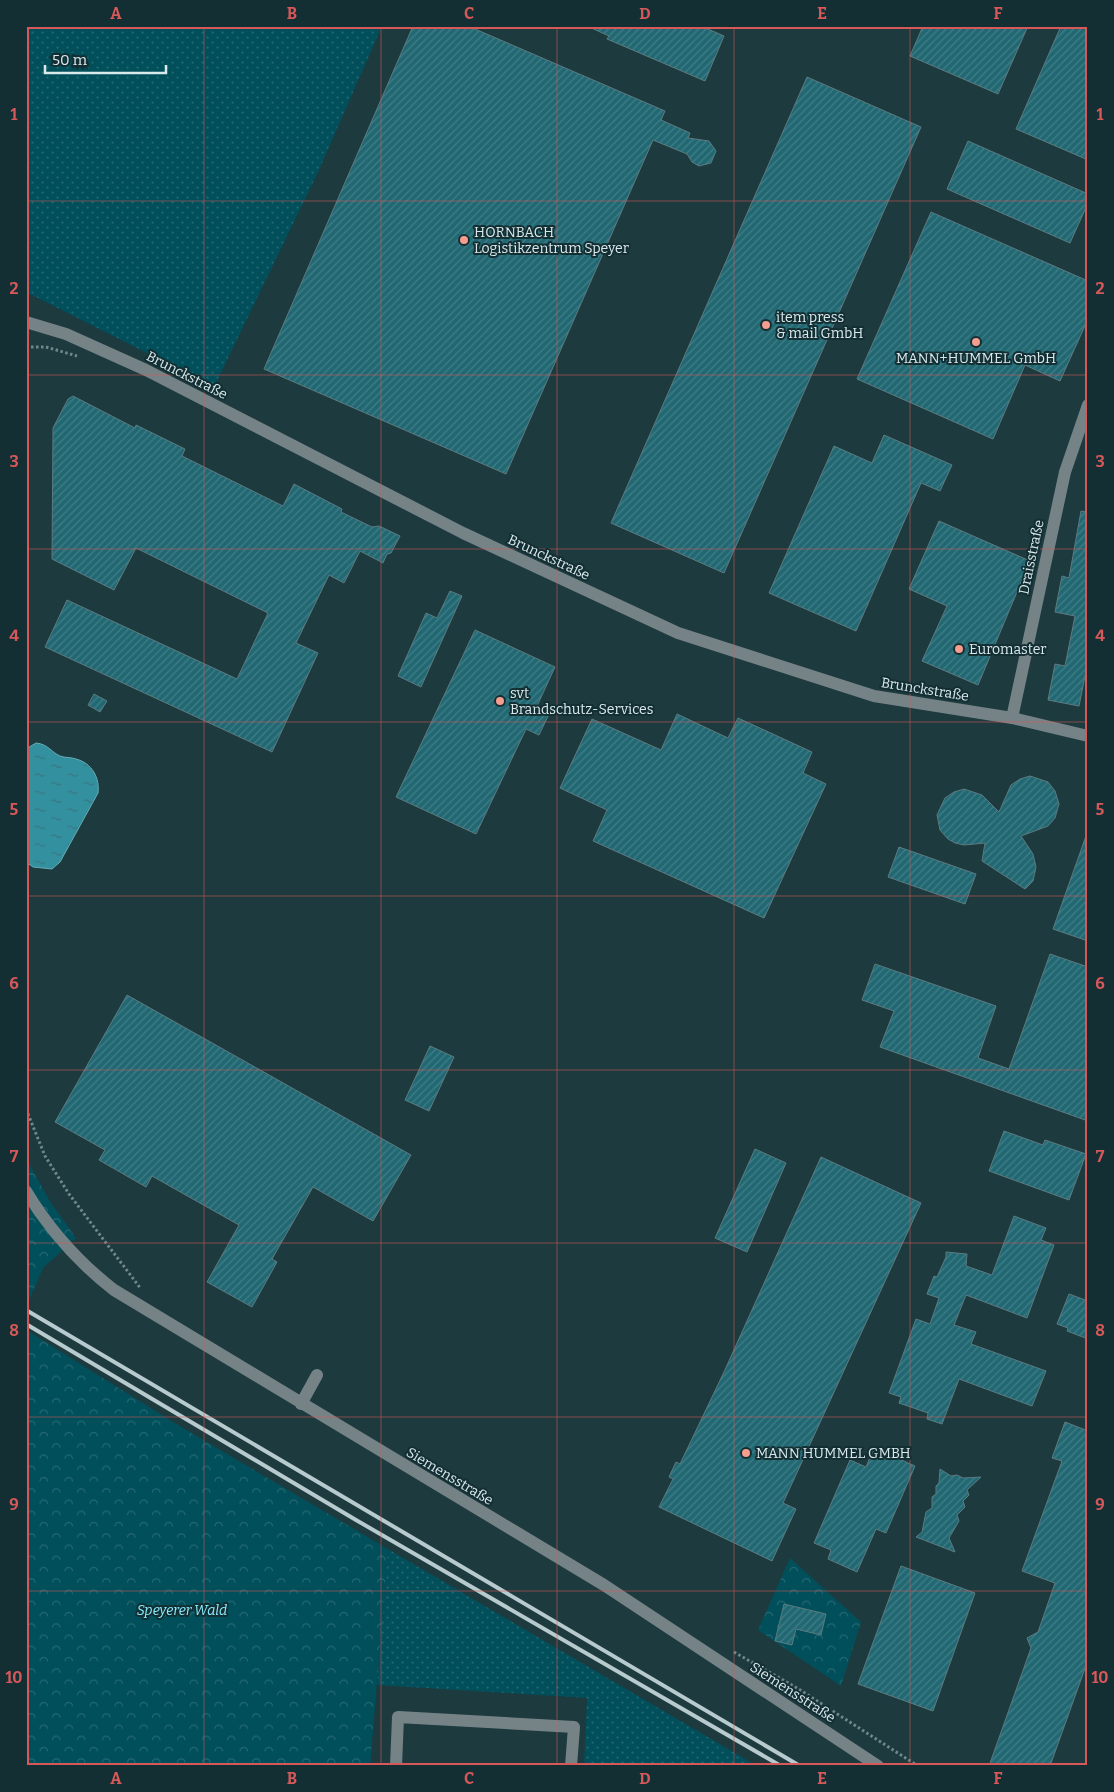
<svg xmlns="http://www.w3.org/2000/svg" width="1114" height="1792" font-family="Bitter,serif">
	<style>
		.grass { fill: url(#grass-dots) }
		.forest { fill: url(#forest-crowns) }
		.water { fill: url(#water-ripples); stroke: #65abb6 }
		.building { fill: url(#building-hatch); stroke: #5d7b80 }
		.lines { fill: none; stroke-linecap: round; stroke-linejoin: round }
		.path { stroke: #70878b; stroke-width: 3; stroke-dasharray: 2.5 2.5; stroke-linecap: butt }
		.minor { stroke: #768386; stroke-width: 12 }
		.rail { stroke: #b7cacd; stroke-width: 4 }
		.grid { fill: none; stroke: #d75859; stroke-width: 1; stroke-opacity: 0.55 }
		.poi-dot { fill: #f59d8e; stroke: #132f34; stroke-width: 2 }
		.labels { text-anchor: middle; stroke-width: 4; stroke-linejoin: round; paint-order: stroke }
		.poi-label { font-size: 14px; fill: #d9e9ec; stroke: #132f34; text-anchor: start }
		.street-label { font-size: 14px; fill: #d9e9ec; stroke: #132f34 }
		.park-label { font-size: 14px; font-style: italic; fill: #8becfd; stroke: #132f34 }
		.neatline { fill: none; stroke: #d75859; stroke-width: 2 }
		.grid-label { font-size: 16px; text-anchor: middle; font-weight: bold; fill: #d75859 }
	</style>
	<defs>
		<pattern id="grass-dots" width="8" height="8" patternUnits="userSpaceOnUse" patternTransform="scale(1.25)"><rect width="8" height="8" fill="#004f5a"/><path d="M2 2h.1M6 6h.1" fill="none" stroke="#256872" stroke-width="1.8" stroke-linecap="round"/></pattern>
		<pattern id="forest-crowns" width="20" height="18" patternUnits="userSpaceOnUse" patternTransform="scale(1.25)"><rect width="20" height="18" fill="#004f5a"/><path d="M2 6a3 3 0 1 1 6 0M12 15a3 3 0 1 1 6 0" fill="none" stroke="#256872"/></pattern>
		<pattern id="water-ripples" width="26" height="14" patternUnits="userSpaceOnUse" patternTransform="scale(1.25)"><rect width="26" height="14" fill="#33909f"/><path d="M2 4q2-2 4 0t4 0M15 11q2-2 4 0t4 0" fill="none" stroke="#387680"/></pattern>
		<pattern id="building-hatch" width="6" height="6" patternUnits="userSpaceOnUse" patternTransform="scale(1.25)"><rect width="6" height="6" fill="#216873"/><path d="M-1 1l2-2M0 6l6-6M5 7l2-2" fill="none" stroke="#417e87"/></pattern>
	</defs>
	<rect width="100%" height="100%" fill="#1d3a3f"/>
	<path class="grass" d="M26,26H382L319,170L214,387L26,292Z
		M388,1549L757,1766H584L587,1698L377,1685Z"/>
	<path class="forest" d="M26,1158L49,1200L76,1238L43,1268L28,1303L26,1302Z
		M26,1330L178,1425L388,1549L370,1766H26Z
		M790,1558L861,1622L841,1686L758,1630Z"/>
	<path class="water" d="M36,743C48,744 51,752 60,756C65,758 71,757 76,759C92,763 100,778 98,793L60,862L52,869L33,867L26,862V749Z"/>
	<path class="building" d="M413,26H468L665,111L661,120L690,133L688,138L709,141L716,151L711,163L699,166L692,162L687,154L653,140L506,474L264,369Z
		M587,26H701L724,36L705,81L607,39L609,36Z
		M923,26H1028L998,94L910,56Z
		M1061,26H1088V160L1016,129Z
		M807,77L921,127L724,573L611,523Z
		M968,141L1088,194V203L1070,243L947,189Z
		M931,212L1088,281V319L1060,381L1025,365L993,439L857,379Z
		M73,396L135,428L136,425L185,449L182,456L283,506L294,484L342,509L341,512L372,527L379,526L400,536L391,553L387,554L383,563L360,551L344,583L329,575L296,643L318,653L272,752L45,647L67,600L237,679L268,613L136,548L114,590L52,559L53,428L68,399Z
		M884,435L952,465L940,491L921,483L856,631L769,593L834,446L872,463Z
		M1081,511L1088,512V661L1079,706L1048,700L1055,664L1065,666L1075,616L1055,612L1062,576L1069,578Z
		M939,521L1030,561L978,685L922,661L947,606L909,589Z
		M450,591L462,596L421,687L398,676L426,613L437,618Z
		M475,630L555,667L537,706L550,712L539,735L526,729L476,834L396,797Z
		M94,694L107,701L100,712L88,705Z
		M677,714L728,738L738,718L812,752L803,773L826,784L764,918L593,841L607,810L560,788L592,719L661,750Z
		M1030,776L1048,782L1055,791L1059,804L1055,818L1048,826L1021,836L1033,854L1036,867L1033,881L1025,889L982,861L985,843L964,845L955,843L948,839L940,830L937,815L945,798L954,792L964,789L982,795L999,812L1011,785L1020,779Z
		M1086,836H1088V941L1053,929Z
		M899,847L976,874L965,904L888,877Z
		M1050,954L1088,967V1121L880,1047L894,1011L862,1000L875,964L996,1006L978,1058L1009,1069Z
		M127,995L411,1155L373,1221L313,1187L272,1259L277,1262L252,1307L207,1282L239,1225L152,1176L146,1187L99,1160L105,1150L55,1122Z
		M430,1046L454,1057L429,1111L405,1100Z
		M1004,1131L1043,1145L1045,1140L1086,1154L1069,1200L989,1171Z
		M755,1149L786,1163L747,1252L715,1238Z
		M821,1157L921,1203L783,1503L796,1509L772,1561L659,1507L673,1479L669,1477L676,1462L680,1464L724,1372Z
		M1014,1216L1046,1228L1041,1240L1054,1245L1027,1318L966,1295L954,1325L976,1332L971,1344L1046,1371L1032,1406L959,1379L942,1424L927,1419L928,1413L899,1403L901,1397L889,1393L916,1319L930,1324L939,1298L927,1294L934,1276L937,1277L946,1257V1252L967,1254L966,1266L992,1275Z
		M1069,1294L1088,1301V1339L1067,1331L1068,1328L1057,1324Z
		M1065,1422L1088,1431V1660L1050,1766H989L1031,1648L1027,1638L1038,1632L1055,1583L1022,1571L1062,1461L1052,1458Z
		M874,1448L915,1466L886,1533L876,1529L857,1572L828,1559L831,1550L814,1543L850,1460L866,1467Z
		M940,1469L951,1476L957,1475L963,1478L981,1477L967,1490L969,1495L963,1501L965,1507L957,1515L959,1521L949,1538L955,1552L916,1537L922,1532L926,1512L932,1508V1497L936,1494V1486L939,1483Z
		M901,1566L975,1593L933,1711L858,1684Z
		M784,1604L826,1614L821,1635L796,1629L792,1645L775,1641Z"/>
	<g class="lines">
		<path class="path" d="M26,347H46L77,356
			M26,1109L45,1156L69,1194L141,1289
			M734,1652L797,1688L918,1766"/>
		<path class="minor" d="M26,322L66,334L146,370L463,533L678,633L874,696L1012,718L1088,736
			M1012,718L1065,472L1088,405
			M26,1191C50,1231 78,1262 114,1290L604,1585L878,1766
			M301,1404L317,1375
			M396,1766L398,1717L574,1727L571,1766"/>
		<path class="rail" d="M26,1310L800,1766
			M26,1324L356,1520L781,1766"/>
	</g>
	<path class="grid" d="M204,26V1766M381,26V1766M557,26V1766M734,26V1766M910,26V1766M26,201H1088M26,375H1088M26,549H1088M26,722H1088M26,896H1088M26,1070H1088M26,1243H1088M26,1417H1088M26,1591H1088"/>
	<g class="poi-dot">
		<circle cx="464" cy="240" r="5"/>
		<circle cx="766" cy="325" r="5"/>
		<circle cx="976" cy="342" r="5"/>
		<circle cx="959" cy="649" r="5"/>
		<circle cx="500" cy="701" r="5"/>
		<circle cx="746" cy="1453" r="5"/>
	</g>
	<g class="labels">
		<g class="poi-label">
			<text x="474" y="237">HORNBACH<tspan x="474" dy="16">Logistikzentrum Speyer</tspan></text>
			<text x="776" y="322">item press<tspan x="776" dy="16">&amp; mail GmbH</tspan></text>
			<text x="976" y="363" text-anchor="middle">MANN+HUMMEL GmbH</text>
			<text x="969" y="654">Euromaster</text>
			<text x="510" y="698">svt<tspan x="510" dy="16">Brandschutz-Services</tspan></text>
			<text x="756" y="1458">MANN HUMMEL GMBH</text>
		</g>
		<g class="street-label">
			<text transform="translate(187 375) rotate(27)" y="5">Brunckstraße</text>
			<text transform="translate(549 557) rotate(25)" y="5">Brunckstraße</text>
			<text transform="translate(1031 557) rotate(-78)" y="5">Draisstraße</text>
			<text transform="translate(925 689) rotate(9)" y="5">Brunckstraße</text>
			<text transform="translate(450 1476) rotate(31)" y="5">Siemensstraße</text>
			<text transform="translate(793 1692) rotate(33)" y="5">Siemensstraße</text>
		</g>
		<g class="park-label">
			<text x="182" y="1615">Speyerer Wald</text>
		</g>
	</g>
	<rect width="1114" height="1792" fill="none" stroke="#132f34" stroke-width="55"/>
	<path d="M45 65v8h121v-8" fill="none" stroke="#d9e9ec" stroke-width="2.5"/>
	<text x="52" y="65" font-size="15" fill="#d9e9ec" stroke="#132f34" stroke-width="4" paint-order="stroke">50 m</text>
	<rect x="28" y="28" width="1058" height="1736" class="neatline"/>
	<g class="grid-label">
		<text x="116" y="19">A</text>
		<text x="292" y="19">B</text>
		<text x="469" y="19">C</text>
		<text x="645" y="19">D</text>
		<text x="822" y="19">E</text>
		<text x="998" y="19">F</text>
		<text x="14" y="120">1</text>
		<text x="1100" y="120">1</text>
		<text x="14" y="294">2</text>
		<text x="1100" y="294">2</text>
		<text x="14" y="467">3</text>
		<text x="1100" y="467">3</text>
		<text x="14" y="641">4</text>
		<text x="1100" y="641">4</text>
		<text x="14" y="815">5</text>
		<text x="1100" y="815">5</text>
		<text x="14" y="989">6</text>
		<text x="1100" y="989">6</text>
		<text x="14" y="1162">7</text>
		<text x="1100" y="1162">7</text>
		<text x="14" y="1336">8</text>
		<text x="1100" y="1336">8</text>
		<text x="14" y="1510">9</text>
		<text x="1100" y="1510">9</text>
		<text x="14" y="1683">10</text>
		<text x="1100" y="1683">10</text>
		<text x="116" y="1784">A</text>
		<text x="292" y="1784">B</text>
		<text x="469" y="1784">C</text>
		<text x="645" y="1784">D</text>
		<text x="822" y="1784">E</text>
		<text x="998" y="1784">F</text>
	</g>
</svg>
